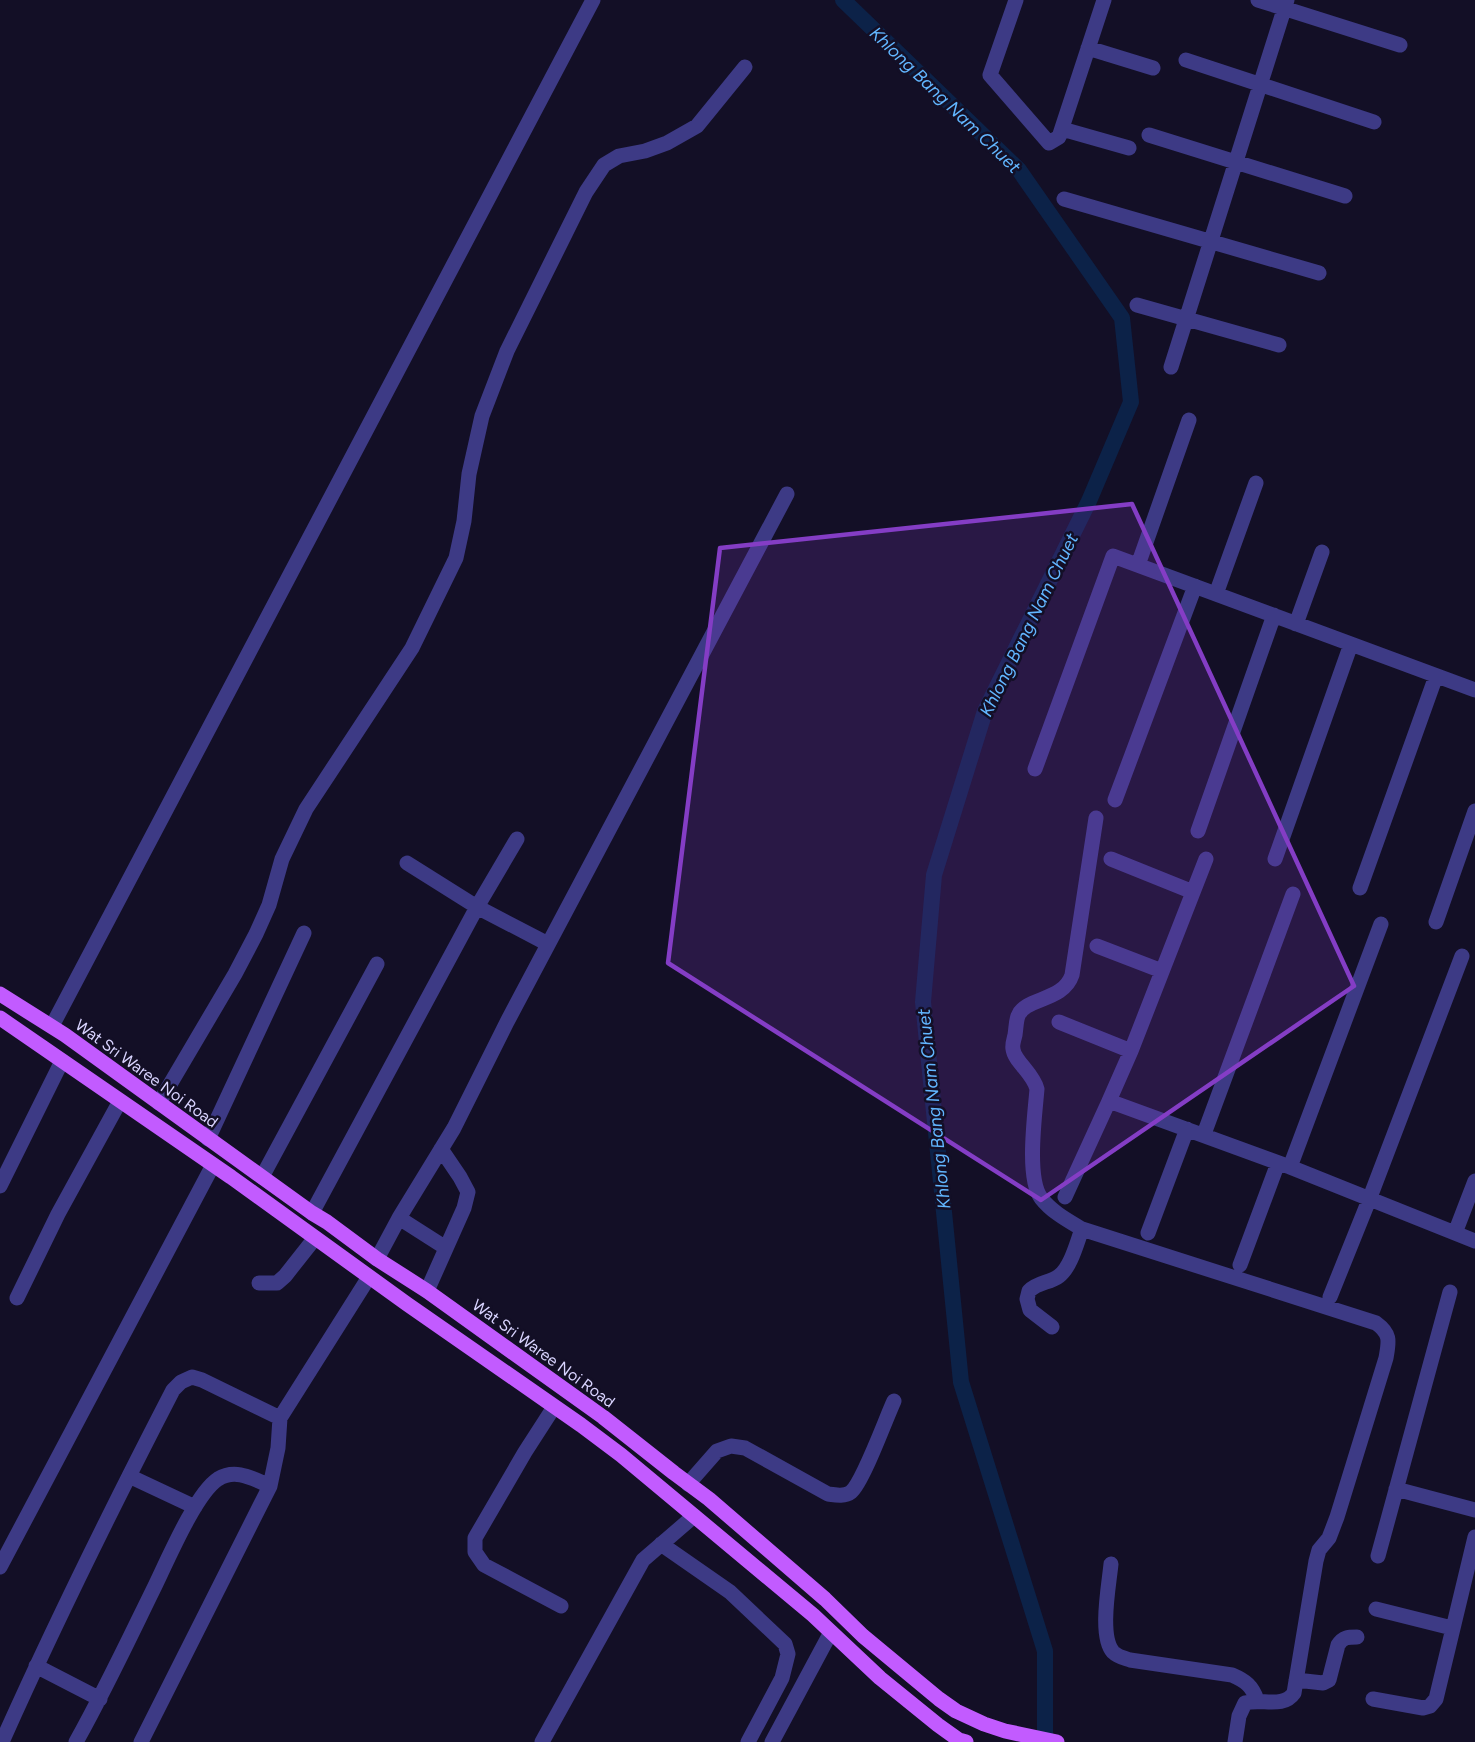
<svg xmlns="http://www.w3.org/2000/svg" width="1475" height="1742" font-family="Figtree,sans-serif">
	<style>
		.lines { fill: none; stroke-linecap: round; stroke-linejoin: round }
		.canal { stroke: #0c2248; stroke-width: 16 }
		.minor { stroke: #3d3a85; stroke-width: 15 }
		.major { stroke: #c25bff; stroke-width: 15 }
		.marked { fill: #843dc5; fill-opacity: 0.2; stroke: #843dc5; stroke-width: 4.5; stroke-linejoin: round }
		.labels { text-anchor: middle; stroke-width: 5; stroke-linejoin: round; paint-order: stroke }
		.street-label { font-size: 16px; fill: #d9d4ff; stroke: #130f26 }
		.water-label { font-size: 18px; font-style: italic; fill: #62b6ff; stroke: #130f26 }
	</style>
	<rect width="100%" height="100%" fill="#130f26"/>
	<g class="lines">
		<path class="canal" d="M843,0L1019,170L1122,318L1131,402L1089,501L985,711L934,875L923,1002L961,1382L1045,1651V1742"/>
		<path class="minor" d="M1016,0L990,75L1049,143L1059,137L1104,0
			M1258,0L1400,45
			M1088,48L1153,68
			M1186,60L1374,122
			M1062,129L1129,148
			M1149,135L1345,196
			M1064,199L1319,273
			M1137,305L1279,345
			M1171,367L1287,0
			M1138,565L1189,420
			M1216,594L1256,483
			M1296,624L1322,552
			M1035,769L1113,556L1475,690
			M1115,800L1195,586
			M1096,818L1072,975C1063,1002 1025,997 1018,1016C1016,1021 1016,1029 1015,1035C1014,1039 1012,1045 1013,1049C1014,1061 1033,1073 1037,1089C1035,1114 1026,1178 1041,1198C1052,1212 1067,1220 1082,1229L1376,1323C1391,1334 1389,1341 1386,1358L1337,1517L1329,1538L1319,1550L1316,1561L1294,1693C1283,1709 1261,1698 1245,1703L1239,1716L1235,1742
			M1198,831L1274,615
			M1111,859L1193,892
			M1275,859L1351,644
			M407,863L477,907L548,944
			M1360,888L1436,676
			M1436,922L1475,811
			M1097,946L1162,971
			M1059,1022L1131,1051
			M52,1026L593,0
			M1109,1101L1131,1051L1206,859
			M159,1103L235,974L256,934L269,905L282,859L306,809L412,648L456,558L464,521L469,474L482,416L507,351L586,192L604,165L619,156L645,151L667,143L697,126L745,67
			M1204,1134L1293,894
			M208,1139L304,933
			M1290,1167L1381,924
			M262,1177L377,964
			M0,1186L62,1061
			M1065,1197L1109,1101L1290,1167L1475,1241
			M312,1213L477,907L517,839
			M399,1218L446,1248
			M1148,1233L1187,1129
			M1455,1233L1475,1181
			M377,1259L399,1218L454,1128L507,1022L787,494
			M1240,1265L1278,1163
			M259,1283H277L285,1276L315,1238
			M427,1291L464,1208L468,1192L460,1177L441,1149
			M1330,1297L1369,1200L1462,956
			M17,1298L58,1214L120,1101
			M1052,1327L1030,1310L1027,1299L1029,1291C1038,1282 1050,1283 1059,1276C1071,1267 1077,1242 1082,1229
			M554,1407L525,1452L475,1538V1552L484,1565L561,1606
			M280,1418L369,1277
			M129,1476L195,1507
			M688,1484L717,1451L731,1446L745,1448L828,1494C835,1495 845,1497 851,1492C863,1482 886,1418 894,1401
			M1396,1489L1475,1510
			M661,1544L730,1592L785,1644L788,1654L782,1678L748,1742
			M1378,1556L1450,1292
			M1111,1564C1109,1585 1099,1636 1113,1652C1118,1657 1124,1658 1130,1660L1232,1675C1246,1681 1252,1686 1257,1700
			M0,1567L213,1165
			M1376,1609L1452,1628
			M36,1666L100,1699
			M1296,1680L1323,1683L1329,1680L1338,1645C1343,1637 1348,1637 1357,1637
			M1373,1699L1423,1708L1430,1706L1436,1699L1475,1537
			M2,1742C55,1623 113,1506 173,1390L181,1382L192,1377L202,1380L280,1418L278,1448L270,1486L141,1742
			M76,1742C104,1692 128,1641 153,1590C166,1564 195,1494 218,1479C236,1468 253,1479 270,1486
			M542,1742L643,1560L694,1516
			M772,1742L831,1632"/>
		<path class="major" d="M0,994L65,1035L312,1213L327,1222L377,1259L427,1291L603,1417L674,1473L709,1499L825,1599L863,1636L939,1699L956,1711L984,1724L1005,1731L1057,1742
			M0,1018L231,1177L407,1304L581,1425L621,1455L813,1615L880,1678L938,1725L959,1740L966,1742"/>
	</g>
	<path class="marked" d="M1132,504L1354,986L1041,1200L668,963L720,548Z"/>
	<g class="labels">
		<g class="street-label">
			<text transform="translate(147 1073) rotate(36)" y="6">Wat Sri Waree Noi Road</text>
			<text transform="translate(544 1353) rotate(36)" y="6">Wat Sri Waree Noi Road</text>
		</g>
		<g class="water-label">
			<text transform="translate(945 100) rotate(44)" y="6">Khlong Bang Nam Chuet</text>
			<text transform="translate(1029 625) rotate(-64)" y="6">Khlong Bang Nam Chuet</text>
			<text transform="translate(934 1109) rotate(-96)" y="6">Khlong Bang Nam Chuet</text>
		</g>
	</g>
</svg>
